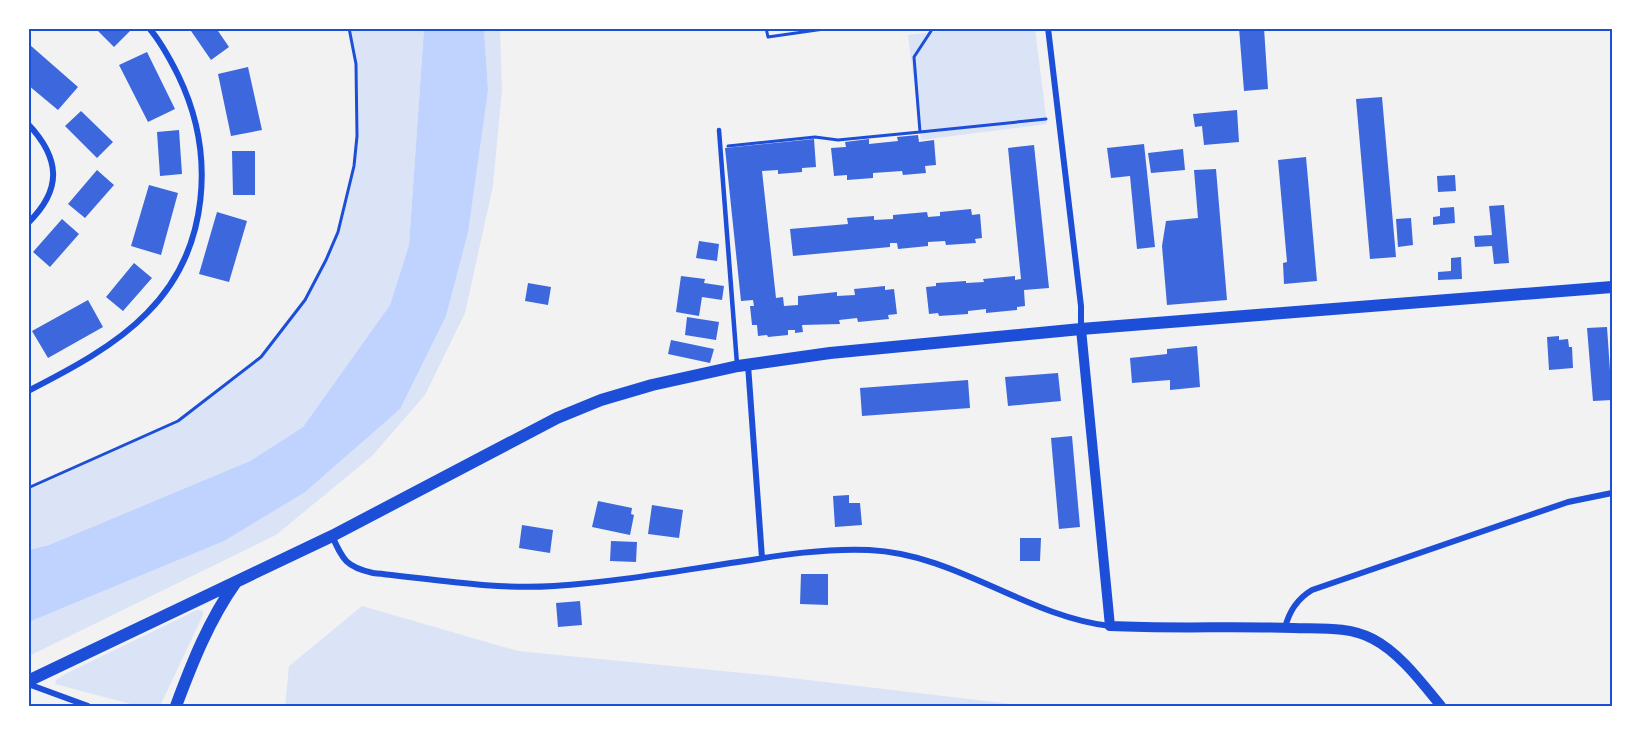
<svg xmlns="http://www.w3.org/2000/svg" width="1641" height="735" font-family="'Public Sans',sans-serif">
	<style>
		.green { fill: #dbe4f7 }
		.water { fill: #bfd3fe }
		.building { fill: #3d67dc }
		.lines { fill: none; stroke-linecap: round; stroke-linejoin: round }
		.path { stroke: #1d4ed8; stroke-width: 3 }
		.service { stroke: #1d4ed8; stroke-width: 4.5 }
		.minor { stroke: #1d4ed8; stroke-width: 6 }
		.tertiary { stroke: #1d4ed8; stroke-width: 10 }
		.secondary { stroke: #1d4ed8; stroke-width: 12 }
		.neatline { fill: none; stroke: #1d4ed8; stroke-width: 2 }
	</style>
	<rect width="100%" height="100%" fill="#f2f2f2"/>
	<path class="green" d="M965,28L1035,29L1047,124L921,140L908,35Z
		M349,29H424L409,245L390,305L303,427L250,461L49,545L29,550V490L178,421L260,357L305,300L326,260L338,232L349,191L357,136L356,64Z
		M484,29H500L502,89L493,186L465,313L425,395L372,456L276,535L29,656V622L224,541L400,409L488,90Z
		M362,606L518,651L774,676L1028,706H285L289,666Z
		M197,610L203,611V615L160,706H138L55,684L56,680L65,674Z"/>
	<path class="water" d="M424,29H484L488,90L468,232L446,316L400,409L305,492L224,541L29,622V550L49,545L250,461L303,427L390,305L409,245Z"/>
	<path class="building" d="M95,28H127L130,31L114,47Z
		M189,28H216L229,47L211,60Z
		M1239,28H1264L1268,89L1244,91Z
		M30,45L78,87L58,110L28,85V47Z
		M147,52L175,109L148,122L119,65Z
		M248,67L262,130L231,136L218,74Z
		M1382,97L1396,257L1370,259L1356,99Z
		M1237,110L1239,142L1204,145L1202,126L1195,127L1193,114Z
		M81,111L113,142L97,158L65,126Z
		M179,130L182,174L160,176L157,132Z
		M918,135L919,142L934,140L936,165L925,166L926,173L903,175L902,171L873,173V178L847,180V175L834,176L831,148L846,147L845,142L869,139V144L898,141L897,137Z
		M814,139L816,167L802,168V172L778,174V170L762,171L776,298L783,297L784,306L798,305V296L837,292V296L855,295L854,289L885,286V290L894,289L897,314L888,315L889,319L858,322L857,318L839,320L840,324L802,325L803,332L795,333V330H788V335L768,337L767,335L758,336L757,325H752L750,306H754L753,300L741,301L725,148Z
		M1144,144L1155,247L1137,249L1130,176L1111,178L1107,148Z
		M1034,145L1049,288L1024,290L1025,306L1017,307V310L986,313V309L968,311V314L939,316L938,313L929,314L926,287L936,286V283L966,281V283L984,282L983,279L1015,276V280L1021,279L1008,148Z
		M1183,149L1185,170L1151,173L1148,153Z
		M232,151H255V195H233Z
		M1306,157L1317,281L1284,284L1283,263L1287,262L1278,160Z
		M1216,169L1227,300L1167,305L1162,246L1166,221L1198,218L1194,170Z
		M97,170L114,185L85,218L68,204Z
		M1455,175L1456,191L1438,192L1437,176Z
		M149,185L178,193L161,255L131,246Z
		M1504,205L1509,263L1494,264L1492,246L1475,247L1474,236L1492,235L1489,206Z
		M1454,207L1455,223L1433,225V217L1440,216V208Z
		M971,209L972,215L980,214L982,238L975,239L976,243L946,245L945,241L928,242V246L898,249L897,243H890V247L793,256L790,229L848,224L847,218L874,216V220L893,219V215L927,212L928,217L940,216V212Z
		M217,212L247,221L229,282L199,274Z
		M1411,218L1413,245L1398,247L1396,219Z
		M62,219L79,234L50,267L33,252Z
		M699,241L719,244L717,261L696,258Z
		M1461,257L1462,279L1438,280V272L1451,271V258Z
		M134,263L152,278L123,311L106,297Z
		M681,276L705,279L704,283L724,286L722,300L702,297L699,316L676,312Z
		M528,283L551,287L548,305L525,301Z
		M88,300L103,327L48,358L32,331Z
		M687,317L719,322L716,340L685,335Z
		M1607,327L1612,400L1593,401L1587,328Z
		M1559,336V340L1568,339L1569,347H1572L1573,368L1549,370L1547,337Z
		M671,340L714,349L710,363L668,354Z
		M1197,346L1200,387L1170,390V380L1132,383L1130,358L1167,354V349Z
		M1058,373L1061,401L1008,406L1005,377Z
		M968,380L970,408L862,416L860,388Z
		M1072,436L1080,527L1059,529L1051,438Z
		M849,495V503H860L862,525L835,527L833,496Z
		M598,501L632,508L631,514L634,515L630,535L592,527Z
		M652,505L683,510L679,538L648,534Z
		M522,525L553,530L550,553L519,548Z
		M1020,538H1041L1040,561H1020Z
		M611,541L637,542L636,562L610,561Z
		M801,574H828V605L800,604Z
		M580,601L582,625L558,627L556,603Z"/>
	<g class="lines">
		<path class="path" d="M766,28L768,37L831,28
			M933,28L914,57L920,132L1046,119
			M728,146L815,137L838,140L920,132
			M28,488L178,421L261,357L305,300L326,260L338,232L354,166L357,136L356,64L349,28"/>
		<path class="service" d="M719,130L737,364"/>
		<path class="minor" d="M1048,28L1081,306V329
			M28,124C60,158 63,189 28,223
			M748,365L762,558
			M28,391C69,370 115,346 147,313C210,250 216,153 178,75C170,59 161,42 149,28
			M332,536C343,560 346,567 373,573C433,579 494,590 554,586C616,582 677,571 738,562C781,555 826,548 869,550C957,554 1025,616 1110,626
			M1285,628C1289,611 1297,599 1312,590L1568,502L1612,493
			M28,684L88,706"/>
		<path class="tertiary" d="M1081,329L1110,626C1171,629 1232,626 1293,628C1319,629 1349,626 1373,639C1400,653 1422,683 1441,706"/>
		<path class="secondary" d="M28,681L332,536L557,418L601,400L652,385L738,366L830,353L1081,329L1612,287
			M176,706C192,663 209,620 236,582"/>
	</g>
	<rect width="1641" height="735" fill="none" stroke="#ffffff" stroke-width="60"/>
	<rect x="30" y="30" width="1581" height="675" class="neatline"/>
</svg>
